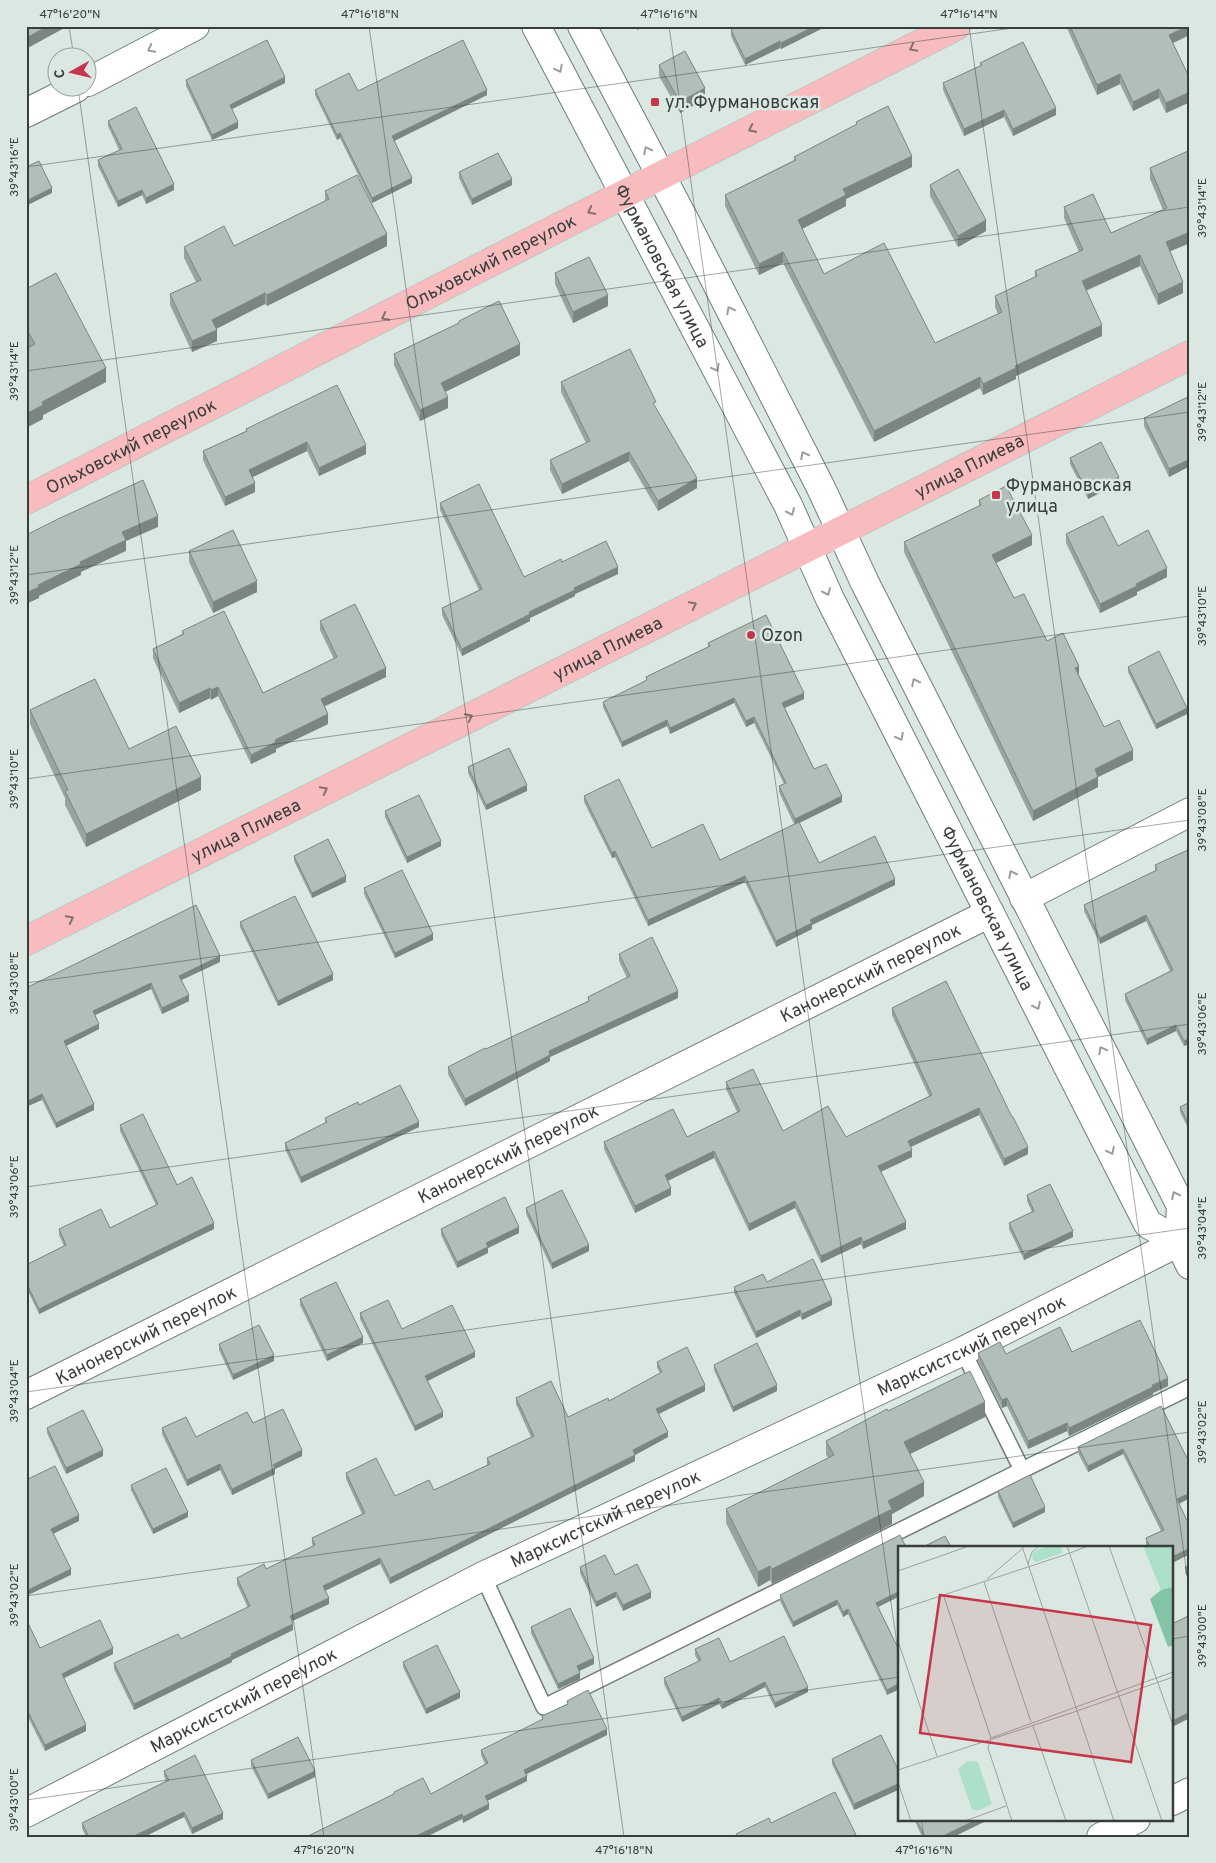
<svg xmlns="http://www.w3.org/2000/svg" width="1216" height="1863" font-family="Overpass,sans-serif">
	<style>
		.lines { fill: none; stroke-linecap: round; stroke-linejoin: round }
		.lane-casing { stroke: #707d77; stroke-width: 18 }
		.street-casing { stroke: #707d77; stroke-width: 30 }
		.secondary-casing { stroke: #707d77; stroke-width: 30 }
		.primary-casing { stroke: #c4c5c4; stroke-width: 30 }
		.lane { stroke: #fff; stroke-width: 15 }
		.street { stroke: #fff; stroke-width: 28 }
		.secondary { stroke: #fff; stroke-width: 28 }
		.primary { stroke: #f8bcbe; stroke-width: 28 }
		.wall { fill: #98a49e }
		.shaded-wall { fill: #7c8681 }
		.building { fill: #b1bfb8; stroke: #7c8681 }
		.oneway { stroke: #857070 }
		.oneway2 { stroke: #9c9e9e }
		.ticks { fill: none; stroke: #393e3c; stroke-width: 1; stroke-opacity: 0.45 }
		.poi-dot { fill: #c6364b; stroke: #dae8e1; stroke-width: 2 }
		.labels { text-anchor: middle; stroke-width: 5; stroke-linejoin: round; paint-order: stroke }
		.poi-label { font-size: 18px; fill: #393e3c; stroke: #dae8e1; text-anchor: start }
		.street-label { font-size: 18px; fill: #393e3c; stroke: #dae8e1 }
		.inset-road { fill: none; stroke: #9aa49f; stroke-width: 1 }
		.view { fill: #c6364b; fill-opacity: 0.15; stroke: #c6364b; stroke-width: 2.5 }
		.inset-edge { fill: none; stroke: #393e3c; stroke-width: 2.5 }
		.neatline { fill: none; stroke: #393e3c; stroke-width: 2 }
		.ticks-label { font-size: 12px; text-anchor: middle; fill: #393e3c }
	</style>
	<rect width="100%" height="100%" fill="#dae8e1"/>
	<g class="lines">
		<g class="lane-casing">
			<path id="lane" d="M963,1351L1022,1470
				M483,1576L544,1707L1190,1387"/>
		</g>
		<g class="street-casing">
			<g id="street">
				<path d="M1024,898L1190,812"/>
				<path id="s1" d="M26,1395L990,913"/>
				<path d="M1172,1801L1190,1792"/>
				<path id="s2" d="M26,1813L483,1576L963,1351L1179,1242L1190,1265"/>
				<path d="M1101,1837L1136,1819"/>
			</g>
		</g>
		<g class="secondary-casing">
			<g id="secondary">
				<path id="s3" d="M536,26L788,505L830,599L1148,1224L1190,1248"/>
				<path d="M582,26L686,223L821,488L865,583L1181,1206L1179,1242"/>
				<path d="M88,82L195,26"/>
				<path d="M26,113L76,88"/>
			</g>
		</g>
		<g class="primary-casing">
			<g id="primary">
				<path id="s4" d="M26,500L575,219L956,26"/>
				<path id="s5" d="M26,941L1190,355"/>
			</g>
		</g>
		<use href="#lane" class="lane"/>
		<use href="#street" class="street"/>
		<use href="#secondary" class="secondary"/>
		<use href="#primary" class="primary"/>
	</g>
	<path class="wall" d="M827,26L781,49L780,48L745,65L731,36V30Z
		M1066,26H1190L1173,43L1190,79V102L1166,113L1159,98L1133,111L1120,84L1097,95Z
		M980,63L1056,115L1013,136L1004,117L964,136L943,90V83L980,66Z
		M659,65L705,99L680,113L659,76Z
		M186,80L285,83L232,109L238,128L212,140L186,86Z
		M315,90L358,91L487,95L394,141L412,183L372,203L340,138L337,140L315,95Z
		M108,121L174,190L146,204L142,195L118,207L98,166V160L119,150L108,126Z
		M856,122L912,167L846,199V206L802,229L824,274L935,343L998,314L995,307V296L1035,277V271L1079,252L1064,218V207L1111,233L1163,210L1150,179V168L1190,156V243L1170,251L1183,293L1158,305L1140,266L1086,291L1102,336L1016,376V379L983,395L980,388L874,442L783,263L759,275L725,206V195L794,160V157L856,125Z
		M459,172L512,185L472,205L459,178Z
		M930,185L986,231L958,247L930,196Z
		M325,191L387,246L267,306L265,304L216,329L217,341L192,352L170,305V294L196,282L184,258V247L234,246L325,201Z
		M555,273L608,306L573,323L555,284Z
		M26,289L106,382L43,415V419L26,428V349L29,347L26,342Z
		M459,321L520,355L445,392L448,408L420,421L394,365V354L459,323Z
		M561,382L656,408L697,488L658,511L629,461L562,494L550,470V460L586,443L561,392Z
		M1190,396V466L1169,477L1144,426V418Z
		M246,429L366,454L319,476L307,451L252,477L255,492L225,506L203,460V451L246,431Z
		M1070,458L1119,483L1088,499L1070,464Z
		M979,500L1032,545L996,563L1014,598L1047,641L1079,675L1104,727L1133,760L1098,777V787L1033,821L904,552V542L979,506Z
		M440,503L524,577L562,562L618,574L575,594V596L530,618V621L462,656L442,615V608L479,590L440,510Z
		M1066,534L1118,546L1167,577L1137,592V595L1100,613L1066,543Z
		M189,551L257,592L213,613L189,562Z
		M320,621L386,677L325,706L328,724L276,749V752L251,764L218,696L211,700L210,698L179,713L153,658V649L182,634V631L263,693L334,659L320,630Z
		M708,643L804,699L785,708L814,769L842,802L799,823L819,863L895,885L812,925V929L776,947L745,882L648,926L615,857L612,858L584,802V796L652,848L720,860L794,824L779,792V786L784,784L754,723L746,727L734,703L670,734L667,726L622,747L603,707V702L646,681V677L708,647Z
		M1128,667L1187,714L1156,729L1128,672Z
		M30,710L201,790L86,847L65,805V798L30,724Z
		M468,767L527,791L486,810L468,773Z
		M385,811L441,846L407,863L385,817Z
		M1190,849L1184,1046L1176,1031L1147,1045L1125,1000V994L1170,971L1146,921L1100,944L1084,911V905L1155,871V865Z
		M294,856L346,882L312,898L294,861Z
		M364,888L433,940L395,958L364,894Z
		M240,922L333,980L278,1006L240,927Z
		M619,954L678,998L550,1057V1061L465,1106L448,1074V1067L588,1001V997L627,978L619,961Z
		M220,962L182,980L189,1001L162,1014L151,989L95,1015L99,1029L66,1046L94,1110L56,1128L42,1100L26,988Z
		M892,1008L1028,1154L1004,1166L979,1115L911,1147L912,1157L881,1172L906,1229L863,1249L861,1244L821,1263L795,1208L749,1231L714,1158L668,1181L671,1195L635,1213L604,1149V1142L687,1137L737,1112L726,1089V1082L783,1131L846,1137L929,1096L892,1015Z
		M1190,1102V1132L1180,1112V1107Z
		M359,1105L419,1127L301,1183L285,1149V1143L325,1123V1118Z
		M120,1125L177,1185L214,1229L39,1314L26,1287V1265L64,1246L59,1235V1229L110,1228L156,1205L120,1131Z
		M1027,1195L1073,1237L1024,1260L1009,1229V1223L1032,1212L1027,1201Z
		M526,1208L589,1251L552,1269L526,1214Z
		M441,1229L519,1233L488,1248V1253L457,1268L441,1235Z
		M767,1282L832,1305L802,1320L800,1316L756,1338L734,1293V1287Z
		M300,1299L363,1343L327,1361L300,1305Z
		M360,1313L475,1357L428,1381L443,1417L415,1431L360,1319Z
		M219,1344L274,1361L233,1380L219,1350Z
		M1072,1352L1168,1386L1153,1393V1395L1069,1436L1067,1431L1028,1449L1007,1406L1002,1408L978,1361V1353L1006,1354Z
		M657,1362L705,1391L659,1414L668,1437L635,1455V1461L390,1584L380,1564L325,1590L329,1604L292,1621L293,1630L232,1660V1662L134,1710L114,1669V1663L181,1639L248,1608L237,1584V1578L266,1569L313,1546L312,1544V1538L362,1514L346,1479V1473L395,1496L434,1490L487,1465V1458L531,1437L516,1404V1398L568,1417L609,1401L660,1373L657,1368Z
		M714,1365L777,1391L733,1412L714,1370Z
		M1161,1406L1179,1504L1190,1554L1172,1563V1547H1147L1146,1544V1538L1161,1531L1123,1454L1088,1472L1078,1453V1447Z
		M888,1411L985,1417L910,1454L924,1496L892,1514V1524L772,1584L770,1580L758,1587L726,1523V1509L828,1458L826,1455V1441Z
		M253,1423L302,1456L275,1469V1474L232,1495L220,1470L187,1486L162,1434V1428L196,1437Z
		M47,1428L103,1456L66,1474L47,1433Z
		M131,1485L188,1517L153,1534L131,1490Z
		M998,1491L1045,1512L1013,1528L998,1497Z
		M1190,1565V1582L1185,1573V1567Z
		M580,1567L615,1575L651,1598L623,1611L616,1597L596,1607L580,1573Z
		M780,1595L900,1596L878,1607L900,1652L887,1695L848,1614L843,1617L837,1605L793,1627L780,1601Z
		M26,1619L40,1648L113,1654L64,1678L86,1731L45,1751L26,1713Z
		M531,1627L594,1664L579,1671L580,1679L558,1689L531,1633Z
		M695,1649L730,1662L808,1692L775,1708L765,1687L722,1709L719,1704L682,1722L664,1684V1678L698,1661L695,1655Z
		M403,1662L460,1698L426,1714L403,1667Z
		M567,1701L607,1735L527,1774V1781L487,1801L489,1809L463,1823L462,1819L426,1837H306L394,1794V1792L431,1794L485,1764L481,1755V1750L542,1720V1716L567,1704Z
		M832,1759L900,1773V1789L854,1810L832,1764Z
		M251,1760L315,1777L268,1799L251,1766Z
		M164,1771L223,1819L192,1834L184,1817L144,1837H86L82,1828V1823L166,1781L164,1776Z
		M914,1819H986V1821L953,1837H922Z"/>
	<path class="shaded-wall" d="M48,26H68L26,49V38Z
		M637,26H645L637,30Z
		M815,26H827L781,49V43Z
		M1188,26H1190V35L1169,45V35Z
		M780,41V48L745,65V59Z
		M1120,74V84L1097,95V85Z
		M285,77V83L230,110V105Z
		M705,88V99L680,113V102Z
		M1159,89V98L1133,111V102Z
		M487,90V95L392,142V136Z
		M1190,92V102L1166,113V103Z
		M1056,108V115L1013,136V129Z
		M1004,110V117L964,136V129Z
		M238,122V128L212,140V135Z
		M340,133V138L337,140V135Z
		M912,156V167L846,199V206L798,231V220L843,189Z
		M412,178V183L372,203V198Z
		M512,179V185L472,205V199Z
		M174,184V190L146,204V198Z
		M52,188V193L26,206V201Z
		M142,190V195L118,207V201Z
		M986,220V231L958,247V236Z
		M1190,232V243L1166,253V242Z
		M387,234V246L267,306V295Z
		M783,252V263L759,275V264Z
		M1140,255V266L1082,292V281Z
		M1183,282V293L1158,305V294Z
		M265,293V304L212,331V320Z
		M608,295V306L573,323V312Z
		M1102,325V336L1016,376V379L983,395V384L1015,366Z
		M217,330V341L192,352V341Z
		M520,344V355L441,394V383Z
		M106,368V382L43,415V419L26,428V414L42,402Z
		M980,377V388L874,442V431Z
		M448,397V408L420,421V410Z
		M307,442V451L249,479V470Z
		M366,445V454L319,476V468Z
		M629,452V461L562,494V484Z
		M1190,459V466L1169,477V469Z
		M1119,477V483L1088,499V493Z
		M697,478V488L658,511V501Z
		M255,483V492L225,506V497Z
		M158,516V527L126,541V551L81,572V575L39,596V598L26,604V593L38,585L80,562L122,532Z
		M1032,535V545L992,565V555Z
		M618,567V574L575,594V596L530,618V621L462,656V649L574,588Z
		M1167,568V577L1137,592V595L1100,613V604Z
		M257,581V592L213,613V602Z
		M1079,666V676L1075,668Z
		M386,668V677L321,708V699Z
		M218,687V696L211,700V690Z
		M210,688V698L179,713V703Z
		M804,693V699L782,709V703Z
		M734,698V703L670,734V728Z
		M1187,708V714L1156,729V724Z
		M328,714V724L276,749V752L251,764V755L275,740Z
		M754,717V723L746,727V721Z
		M667,720V726L622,747V742Z
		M1133,750V760L1098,777V787L1033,821V811L1095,769Z
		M201,777V790L86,847V834Z
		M527,785V791L486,810V805Z
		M842,796V802L795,825V819Z
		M441,841V846L407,863V857Z
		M615,851V857L612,858V853Z
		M346,876V882L312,898V893Z
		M745,876V882L648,926V920Z
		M895,879V885L812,925V929L776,947V941L810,920Z
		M1146,915V921L1100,944V938Z
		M433,934V940L395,958V953Z
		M220,956V962L179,981V976Z
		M333,974V980L278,1006V1001Z
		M151,983V989L93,1016V1011Z
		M678,991V998L550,1057V1061L465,1106V1099L549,1051Z
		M189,995V1001L162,1014V1008Z
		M99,1024V1029L64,1047V1041Z
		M1176,1025V1031L1147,1045V1039Z
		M1190,1038V1044L1184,1046V1041Z
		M42,1094V1100L26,1107V1102Z
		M94,1104V1110L56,1128V1123Z
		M979,1108V1115L908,1148V1141Z
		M419,1122V1127L301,1183V1177Z
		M1028,1147V1154L1004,1166V1159Z
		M912,1150V1157L878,1173V1166Z
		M714,1151V1158L665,1182V1175Z
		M671,1188V1195L635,1213V1206Z
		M795,1201V1208L749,1231V1224Z
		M906,1222V1229L863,1249V1242Z
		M214,1223V1229L39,1314V1309Z
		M519,1227V1233L488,1248V1253L457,1268V1262L486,1243Z
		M1073,1231V1237L1024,1260V1254Z
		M861,1237V1244L821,1263V1256Z
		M589,1245V1251L552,1269V1263Z
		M832,1300V1305L802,1320V1314Z
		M800,1310V1316L756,1338V1332Z
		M363,1337V1343L327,1361V1355Z
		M475,1352V1357L425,1382V1376Z
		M274,1355V1361L233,1380V1375Z
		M1168,1378V1386L1153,1393V1395L1069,1436V1428Z
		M705,1385V1391L656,1415V1409Z
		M777,1385V1391L733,1412V1407Z
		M1007,1398V1406L1002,1408V1400Z
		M985,1402V1417L904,1457V1442Z
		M443,1412V1417L415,1431V1426Z
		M1067,1423V1431L1028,1449V1441Z
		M668,1432V1437L635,1455V1461L390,1584V1578Z
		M1123,1449V1454L1088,1472V1466Z
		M103,1450V1456L66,1474V1468Z
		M302,1450V1456L275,1469V1474L232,1495V1489L273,1465Z
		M220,1464V1470L187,1486V1480Z
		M924,1482V1496L892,1514V1524L772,1584V1569L888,1501Z
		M1190,1493V1498L1177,1505V1499Z
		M1045,1507V1512L1013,1528V1523Z
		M188,1512V1517L153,1534V1529Z
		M79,1515V1521L51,1535V1529Z
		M1190,1548V1554L1172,1563V1557Z
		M380,1558V1564L323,1592V1586Z
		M770,1566V1580L758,1587V1572Z
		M71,1569V1575L26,1596V1591Z
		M900,1591V1596L876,1608V1603Z
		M616,1592V1597L596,1607V1602Z
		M651,1592V1598L623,1611V1605Z
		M329,1598V1604L290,1622V1616Z
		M837,1600V1605L793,1627V1622Z
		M848,1609V1614L843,1617V1612Z
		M293,1624V1630L232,1660V1662L134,1710V1704L231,1654Z
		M113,1648V1654L62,1679V1674Z
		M594,1658V1664L577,1672V1666Z
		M580,1673V1679L558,1689V1684Z
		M765,1682V1687L722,1709V1704Z
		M900,1683V1689L887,1695V1690Z
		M808,1687V1692L775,1708V1703Z
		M460,1692V1698L426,1714V1709Z
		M719,1698V1704L682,1722V1717Z
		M1190,1712V1718L1172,1727V1721Z
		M86,1725V1731L45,1751V1745Z
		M607,1729V1735L524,1775V1770Z
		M315,1771V1777L268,1799V1794Z
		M527,1776V1781L485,1802V1796Z
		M900,1783V1789L854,1810V1804Z
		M489,1804V1809L463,1823V1817Z
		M184,1812V1817L144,1837H132Z
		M223,1813V1819L192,1834V1828Z
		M462,1814V1819L426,1837H414Z
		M978,1819H986V1821L953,1837H941Z"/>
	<path class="building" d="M26,26H48L26,38Z
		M737,26H815L781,43L780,41L745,59L731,30Z
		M1070,26H1188L1169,35L1190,79V92L1166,103L1159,89L1133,102L1120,74L1097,85Z
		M267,40L285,77L230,105L238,122L212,135L186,80Z
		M463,40L487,90L392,136L412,178L372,198L340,133L337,135L315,90L349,73L358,91Z
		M1023,42L1056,108L1013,129L1004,110L964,129L943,83L982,65L980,63Z
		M685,51L705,88L680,102L659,65Z
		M888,106L912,156L843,189L846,195L798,220L824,274L884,243L935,343L1002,312L995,296L1037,276L1035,271L1083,250L1064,207L1093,194L1111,233L1167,208L1150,168L1188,151L1190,156V232L1166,242L1183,282L1158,294L1140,255L1082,281L1102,325L1015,366L1016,368L983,384L980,377L874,431L783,252L759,264L725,195L796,160L794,157L857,124L856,122Z
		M136,107L174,184L146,198L142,190L118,201L98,160L122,149L108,121Z
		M498,153L512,179L472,199L459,172Z
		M39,161L52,188L26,201V167Z
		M958,169L986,220L958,236L930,185Z
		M357,175L387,234L267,295L265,293L212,320L217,330L192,341L170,294L201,280L184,247L224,226L234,246L329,199L325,191Z
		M589,257L608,295L573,312L555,273Z
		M56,273L106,368L42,402L43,405L26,414V349L35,344L26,328V289Z
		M499,301L520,344L441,383L448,397L420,410L394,354L459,323V321Z
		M630,349L656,402L653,403L697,478L658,501L629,452L562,484L550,460L590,441L561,382Z
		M337,385L366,445L319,468L307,442L249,470L255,483L225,497L203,451L247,431L246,429Z
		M1190,396V459L1169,469L1144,418Z
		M1101,442L1119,477L1088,493L1070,458Z
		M143,480L158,516L122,532L126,540L80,562L81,564L38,585L39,587L26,593V535L58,519Z
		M479,484L524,577L561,559L562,562L606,541L618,567L574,588L575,590L529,612L530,614L462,649L442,608L482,589L440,503Z
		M1006,486L1032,535L992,555L1014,598L1024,594L1047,641L1063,633L1079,666L1075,668L1104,727L1119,720L1133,750L1095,769L1098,777L1033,811L904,542L981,505L979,500Z
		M1103,516L1118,546L1148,530L1167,568L1136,584L1137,586L1100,604L1066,534Z
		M233,530L257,581L213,602L189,551Z
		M355,604L386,668L321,699L328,714L275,740L276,742L251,755L218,687L211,690L210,688L179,703L153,649L184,634L182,631L224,611L263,693L337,657L320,621Z
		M766,615L804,693L782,703L814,769L826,764L842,796L795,819L779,786L786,783L754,717L746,721L734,698L670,728L667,720L622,742L603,702L647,680L646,677L710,646L708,643Z
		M1159,651L1187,708L1156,724L1128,667Z
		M95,679L129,749L176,726L201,777L86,834L65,791L68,790L30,710Z
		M509,748L527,785L486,805L468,767Z
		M619,779L652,848L703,824L720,860L799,822L819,863L875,836L895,879L810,920L812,923L776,941L745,876L648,920L615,851L612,853L584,796Z
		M419,795L441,841L407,857L385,811Z
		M328,839L346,876L312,893L294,856Z
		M1190,849V1038L1184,1041L1176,1025L1147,1039L1125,994L1173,970L1146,915L1100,938L1084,905L1157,870L1155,865Z
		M402,870L433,934L395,953L364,888Z
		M295,896L333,974L278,1001L240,922Z
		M196,905L220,956L179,976L189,995L162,1008L151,983L93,1011L99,1024L64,1041L94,1104L56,1123L42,1094L26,1102V988Z
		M652,937L678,991L549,1051L550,1055L465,1099L448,1067L485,1048L486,1049L589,1001L588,997L630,976L619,954Z
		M946,981L1012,1117H1013L1028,1147L1004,1159L979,1108L908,1141L912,1150L878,1166L906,1222L863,1242L861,1237L821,1256L795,1201L749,1224L714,1151L665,1175L671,1188L635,1206L604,1142L673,1109L687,1137L740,1111L726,1082L753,1069L783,1131L828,1106L846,1137L932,1095L892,1008Z
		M400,1085L419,1122L301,1177L285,1143L327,1122L325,1118L358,1102L359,1105Z
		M1190,1102V1127L1180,1107Z
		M143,1114L177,1185L192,1177L214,1223L39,1309L26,1282V1265L66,1245L59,1229L101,1209L110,1228L158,1204L120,1125Z
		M1050,1184L1073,1231L1024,1254L1009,1223L1034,1211L1027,1195Z
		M562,1190L589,1245L552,1263L526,1208Z
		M505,1197L519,1227L486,1243L488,1247L457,1262L441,1229Z
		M813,1259L832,1300L802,1314L800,1310L756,1332L734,1287L763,1274L767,1282Z
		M336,1282L363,1337L327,1355L300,1299Z
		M388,1300L402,1329L452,1305L475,1352L425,1376L443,1412L415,1426L360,1313Z
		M1140,1320L1168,1378L1152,1385L1153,1387L1069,1428L1067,1423L1028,1441L1007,1398L1002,1400L978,1353L1000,1342L1006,1354L1060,1327L1072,1352Z
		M259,1325L274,1355L233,1375L219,1344Z
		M757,1343L777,1385L733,1407L714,1365Z
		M687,1347L705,1385L656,1409L668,1432L633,1450L635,1455L390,1578L380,1558L323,1586L329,1598L290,1616L293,1624L231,1654L232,1656L134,1704L114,1663L178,1634L181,1639L250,1606L237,1578L264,1564L266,1569L315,1545L312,1538L365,1513L346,1473L376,1458L395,1496L429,1480L434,1490L490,1464L487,1458L534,1436L516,1398L551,1381L568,1417L608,1398L609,1401L662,1372L657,1362Z
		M970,1371L985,1402L904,1442L924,1482L888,1501L892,1509L772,1569L770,1566L758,1572L726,1509L834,1455L826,1441L887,1409L888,1411Z
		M1161,1406L1190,1464V1493L1177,1499L1190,1527V1548L1172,1557V1547H1150L1146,1538L1164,1530L1123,1449L1088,1466L1078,1447Z
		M283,1409L302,1450L273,1465L275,1468L232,1489L220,1464L187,1480L162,1428L186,1417L196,1437L247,1412L253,1423Z
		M83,1410L103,1450L66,1468L47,1428Z
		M55,1466L79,1515L51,1529L71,1569L26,1591V1480Z
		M166,1468L188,1512L153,1529L131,1485Z
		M1030,1475L1045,1507L1013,1523L998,1491Z
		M900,1535L906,1547H900V1591L876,1603L900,1652V1683L887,1690L848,1609L843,1612L837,1600L793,1622L780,1595Z
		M945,1536L951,1547H923Z
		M605,1555L615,1575L637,1564L651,1592L623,1605L616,1592L596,1602L580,1567Z
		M1190,1565V1577L1185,1567Z
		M570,1608L594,1658L577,1666L580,1673L558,1684L531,1627Z
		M1190,1615V1712L1172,1721V1624Z
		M26,1619L40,1648L100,1620L113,1648L62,1674L86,1725L45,1745L26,1708Z
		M784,1636L808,1687L775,1703L765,1682L722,1704L719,1698L682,1717L664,1678L701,1660L695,1649L719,1638L730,1662Z
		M437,1645L460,1692L426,1709L403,1662Z
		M588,1690L607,1729L524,1770L527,1776L485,1796L489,1804L463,1817L462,1814L414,1837H306L394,1794V1792L423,1778L431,1794L488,1763L481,1750L543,1719L542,1716L568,1704L567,1701Z
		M881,1735L900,1773V1783L854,1804L832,1759Z
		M298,1737L315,1771L268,1794L251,1760Z
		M195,1755L223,1813L192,1828L184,1812L132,1837H89L82,1823L169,1780L164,1771Z
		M835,1792L857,1837H738L736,1834L769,1818L771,1823Z
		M916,1819H978L941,1837H925Z"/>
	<defs><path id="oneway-chevron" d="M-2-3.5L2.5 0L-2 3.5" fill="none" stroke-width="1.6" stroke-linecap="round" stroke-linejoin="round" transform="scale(1.25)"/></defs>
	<g class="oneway">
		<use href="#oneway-chevron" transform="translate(913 48) rotate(153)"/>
		<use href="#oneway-chevron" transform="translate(752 129) rotate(153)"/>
		<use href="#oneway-chevron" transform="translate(591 211) rotate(153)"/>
		<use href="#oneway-chevron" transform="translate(385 317) rotate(153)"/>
		<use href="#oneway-chevron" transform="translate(693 605) rotate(-27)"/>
		<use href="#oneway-chevron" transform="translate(469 717) rotate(-27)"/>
		<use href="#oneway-chevron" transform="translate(324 790) rotate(-27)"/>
		<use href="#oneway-chevron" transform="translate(70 919) rotate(-27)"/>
	</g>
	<g class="oneway2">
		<use href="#oneway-chevron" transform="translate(151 49) rotate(153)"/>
		<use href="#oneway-chevron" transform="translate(559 69) rotate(62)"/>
		<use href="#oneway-chevron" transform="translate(647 150) rotate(-117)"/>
		<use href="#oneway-chevron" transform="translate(730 310) rotate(-117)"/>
		<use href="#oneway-chevron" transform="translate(716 368) rotate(62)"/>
		<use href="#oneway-chevron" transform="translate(804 455) rotate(-117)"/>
		<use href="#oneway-chevron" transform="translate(791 512) rotate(66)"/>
		<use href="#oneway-chevron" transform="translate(827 592) rotate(66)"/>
		<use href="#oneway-chevron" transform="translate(915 682) rotate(-117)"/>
		<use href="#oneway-chevron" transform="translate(900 737) rotate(63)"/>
		<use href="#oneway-chevron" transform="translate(1012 874) rotate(-117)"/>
		<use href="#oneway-chevron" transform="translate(1037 1006) rotate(63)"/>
		<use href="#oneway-chevron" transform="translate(1102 1050) rotate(-117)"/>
		<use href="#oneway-chevron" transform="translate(1111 1151) rotate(63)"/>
		<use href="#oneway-chevron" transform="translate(1175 1195) rotate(-117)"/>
	</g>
	<path class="ticks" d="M69,26L74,58M369,26L624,1837M669,26L900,1666M969,26L1190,1596M78,88L324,1837M26,167L1027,26M26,371L1190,207M26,575L1190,412M26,779L1190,616M26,983L1190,820M26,1187L1190,1024M26,1392L1190,1228M26,1596L1190,1432M1172,1639L1190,1636M26,1800L900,1677M921,1819L924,1837"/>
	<g class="poi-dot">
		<rect x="650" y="97" width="10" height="10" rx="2.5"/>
		<rect x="991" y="490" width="10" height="10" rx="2.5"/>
		<circle cx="751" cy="635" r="5"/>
	</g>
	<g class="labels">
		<g class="poi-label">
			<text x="665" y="108">ул. Фурмановская</text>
			<text x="1006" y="491">Фурмановская<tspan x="1006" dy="21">улица</tspan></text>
			<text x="761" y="641">Ozon</text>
		</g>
		<g class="street-label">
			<text dy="6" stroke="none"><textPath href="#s4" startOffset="522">Ольховский переулок</textPath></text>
			<text dy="6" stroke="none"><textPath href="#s3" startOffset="271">Фурмановская улица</textPath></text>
			<text dy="6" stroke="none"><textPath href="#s4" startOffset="118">Ольховский переулок</textPath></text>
			<text dy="6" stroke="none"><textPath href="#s5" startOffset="1056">улица Плиева</textPath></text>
			<text dy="6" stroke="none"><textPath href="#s5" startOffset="651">улица Плиева</textPath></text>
			<text dy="6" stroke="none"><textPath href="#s5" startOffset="246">улица Плиева</textPath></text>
			<text dy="6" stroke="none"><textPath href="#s3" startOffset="991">Фурмановская улица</textPath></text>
			<text dy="6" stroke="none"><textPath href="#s1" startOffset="944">Канонерский переулок</textPath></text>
			<text dy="6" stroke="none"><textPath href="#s1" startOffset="539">Канонерский переулок</textPath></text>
			<text dy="6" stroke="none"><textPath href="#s1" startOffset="134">Канонерский переулок</textPath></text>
			<text dy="6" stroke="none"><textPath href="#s2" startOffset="1055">Марксистский переулок</textPath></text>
			<text dy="6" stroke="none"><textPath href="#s2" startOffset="650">Марксистский переулок</textPath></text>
			<text dy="6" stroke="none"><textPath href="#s2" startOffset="245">Марксистский переулок</textPath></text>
		</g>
	</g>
	<g transform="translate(898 1546)">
		<rect width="275" height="275" fill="#dae8e1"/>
		<path d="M150,0H163L164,7L138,16L135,14L134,8L139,4ZM245,0H275V41L263,44ZM70,215L80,216L94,258L82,264H74L60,223Z" fill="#ade0c8"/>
		<path d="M275,41V99L270,101L252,53L263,44Z" fill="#83c3a6"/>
		<path class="inset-road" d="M124,0L216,275M169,0L264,275M211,0L275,179M172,7L190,0M130,18L134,6L141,0M130,21L172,7M0,25L71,0M89,33L124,3M86,36L133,176M45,48L93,192L90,202L114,275M0,64L130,21M0,95L39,210M178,161L275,126M179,165L275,131M135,180L168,275M93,192L178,161M0,224L179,165M0,236L13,275M67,275L108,260"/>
		<path class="view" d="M42,49L253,79L233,216L22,187Z"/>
		<rect width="275" height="275" class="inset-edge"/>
	</g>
	<rect width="1216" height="1863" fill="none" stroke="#dae8e1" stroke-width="55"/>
	<g transform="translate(72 72) rotate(262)"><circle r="24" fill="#dae8e1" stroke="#9aa49f"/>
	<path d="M0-4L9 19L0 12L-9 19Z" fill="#c6364b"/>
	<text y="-8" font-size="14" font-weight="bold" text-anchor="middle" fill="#393e3c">С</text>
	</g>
	<rect x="28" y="28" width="1160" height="1808" class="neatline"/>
	<g class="ticks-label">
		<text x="70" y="18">47°16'20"N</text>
		<text x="370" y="18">47°16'18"N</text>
		<text x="669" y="18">47°16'16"N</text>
		<text x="969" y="18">47°16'14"N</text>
		<text transform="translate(14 167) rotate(-90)" y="4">39°43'16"E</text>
		<text transform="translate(1202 208) rotate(-90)" y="4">39°43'14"E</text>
		<text transform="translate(14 371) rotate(-90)" y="4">39°43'14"E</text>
		<text transform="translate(1202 412) rotate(-90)" y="4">39°43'12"E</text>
		<text transform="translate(14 575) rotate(-90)" y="4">39°43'12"E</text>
		<text transform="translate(1202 616) rotate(-90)" y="4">39°43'10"E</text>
		<text transform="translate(14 779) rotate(-90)" y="4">39°43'10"E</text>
		<text transform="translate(1202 820) rotate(-90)" y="4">39°43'08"E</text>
		<text transform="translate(14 983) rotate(-90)" y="4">39°43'08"E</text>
		<text transform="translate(1202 1024) rotate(-90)" y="4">39°43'06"E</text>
		<text transform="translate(14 1187) rotate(-90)" y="4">39°43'06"E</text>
		<text transform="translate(1202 1228) rotate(-90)" y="4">39°43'04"E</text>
		<text transform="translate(14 1391) rotate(-90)" y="4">39°43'04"E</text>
		<text transform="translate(1202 1432) rotate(-90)" y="4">39°43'02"E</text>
		<text transform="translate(14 1595) rotate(-90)" y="4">39°43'02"E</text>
		<text transform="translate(1202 1636) rotate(-90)" y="4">39°43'00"E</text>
		<text transform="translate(14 1800) rotate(-90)" y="4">39°43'00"E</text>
		<text x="324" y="1854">47°16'20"N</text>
		<text x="624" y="1854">47°16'18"N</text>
		<text x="924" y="1854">47°16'16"N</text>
	</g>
</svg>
